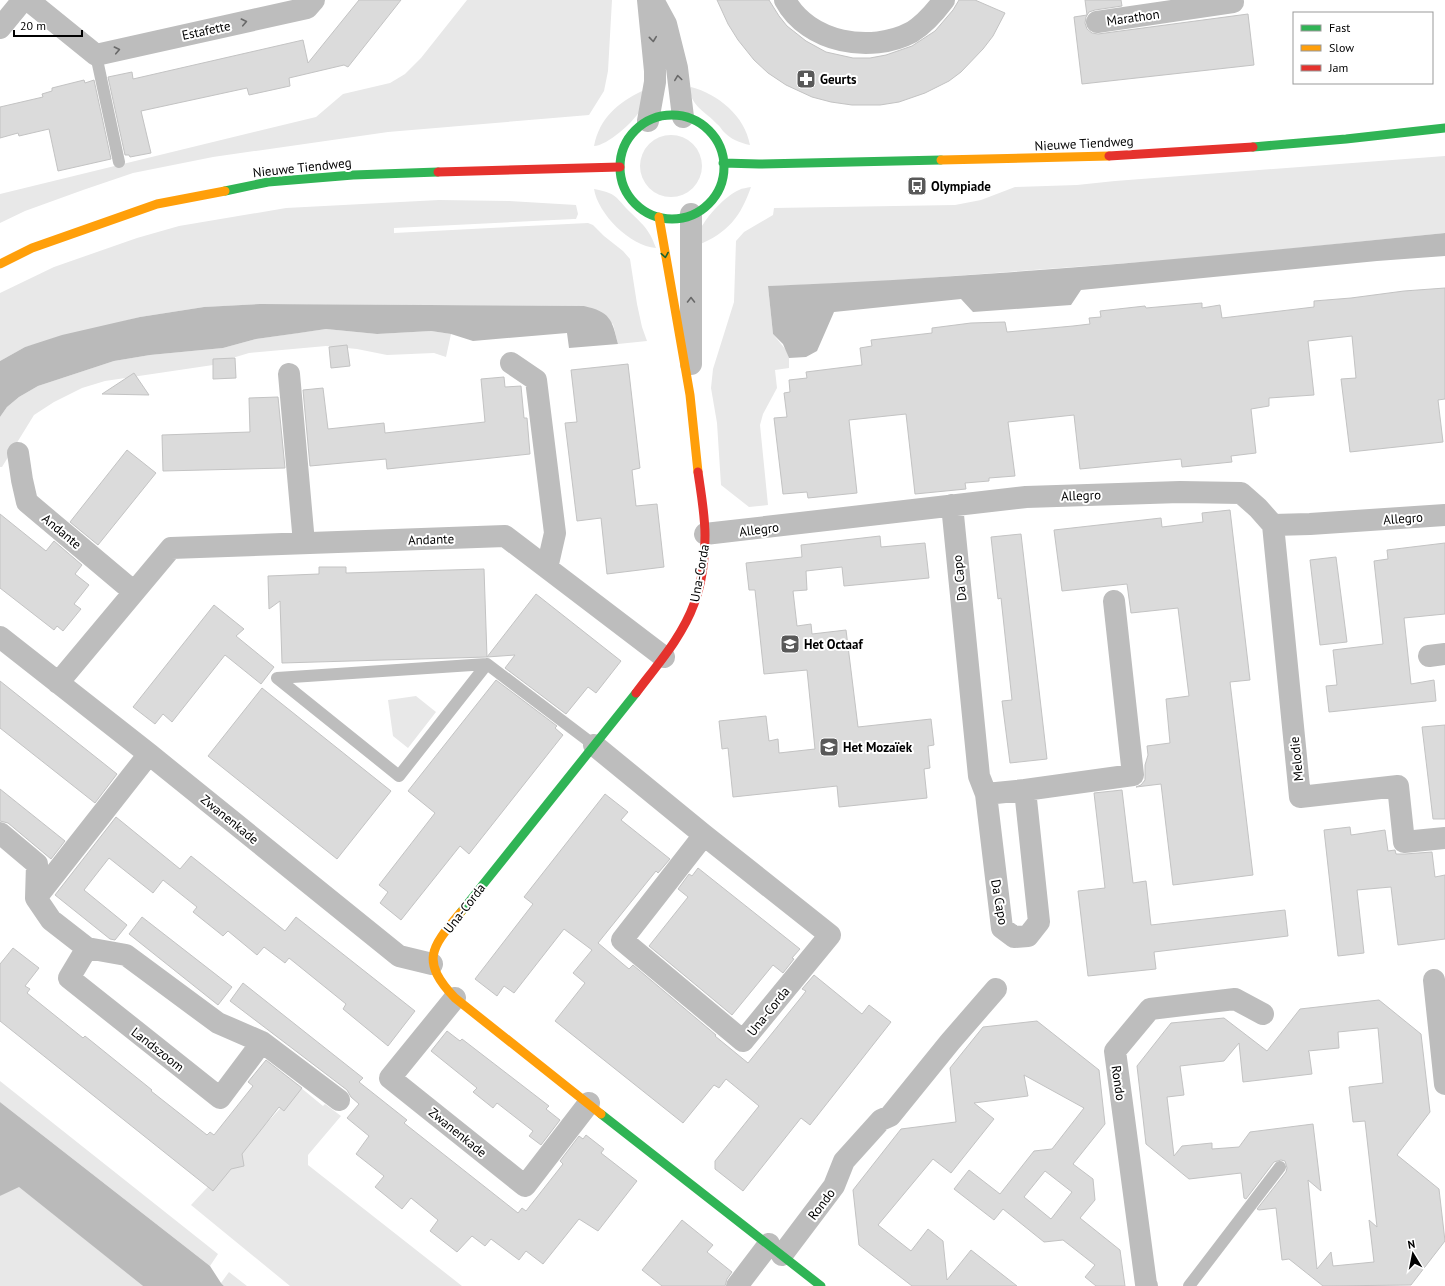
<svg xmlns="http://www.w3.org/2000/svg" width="1445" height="1286" font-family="'PT Sans',sans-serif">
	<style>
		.green { fill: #e8e8e8 }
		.water { fill: #bababa }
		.building { fill: #dbdbdb; stroke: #c3c3c3; fill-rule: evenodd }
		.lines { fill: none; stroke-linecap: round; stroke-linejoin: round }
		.lane { stroke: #bdbdbd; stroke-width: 12 }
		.street { stroke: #bdbdbd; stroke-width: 22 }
		.fast { stroke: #30b455; stroke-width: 9 }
		.slow { stroke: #ff9f0a; stroke-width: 9 }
		.jam { stroke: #e5322d; stroke-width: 9 }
		.oneway { stroke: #686868 }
		.oneway2 { stroke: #1a632f }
		.labels { text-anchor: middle; stroke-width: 4; stroke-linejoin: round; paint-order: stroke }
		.street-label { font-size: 13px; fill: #000; stroke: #fff }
		.poi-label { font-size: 13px; font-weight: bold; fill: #000; stroke: #fff; text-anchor: start }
	</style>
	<rect width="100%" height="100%" fill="#fff"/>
	<path class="green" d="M467,0H612L608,71L604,91L589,115L388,132L213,157L133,173L83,190L25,211L0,223V194L316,117L343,94L390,83L405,74L421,58Z
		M691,87C718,94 745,116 750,145C740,143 730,139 723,131C721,129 720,126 717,124C705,111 693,108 689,89Z
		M642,91C642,96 643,105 641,109C635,121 607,146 594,146C600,117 618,103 642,91Z
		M640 166a31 31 0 1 1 62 0a31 31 0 1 1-62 0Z
		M1445,156V233L1197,258L858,283L768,286L773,334L786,350L789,358V368L775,370L777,388L763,414L760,425L768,505L749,507L721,485L717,423L711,388L713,369L734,302L736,241L744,232L773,215L774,208L955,205L981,200L1015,187L1077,185L1115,181Z
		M751,187C741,216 728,233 698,245C699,237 699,229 704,223C710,213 728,194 739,190C742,188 747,188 751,187Z
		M594,189C599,190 605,191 609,193C617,196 622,204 628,210C642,224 649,228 656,248C630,246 598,214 594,189Z
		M439,200L509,201L576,205L578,214L576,219H574L394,228V233L588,223L593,225L604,236L623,251L630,259L637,304L642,327L647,341L618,344L613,324L584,306L260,304L204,307L140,317L25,347L0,361V293L54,267L137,238L179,226L286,208Z
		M326,329L377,334L431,331L451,334L446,357L434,353L387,355L357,349L326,346L249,353L229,359L219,370L213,365L105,381L82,388L54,402L34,415L2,467H0V417L7,407L19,397L38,386L114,361L150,355L223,348L256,339Z
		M416,696L436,712L408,748L393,736L388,700Z
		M0,1081L218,1254L210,1266L0,1102Z
		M300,1087L323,1106L325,1104L341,1116L308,1155V1165L462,1286H290L191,1205Z
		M19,1186L143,1286H0V1196Z
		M229,1272L247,1286H224L221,1283Z"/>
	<path class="water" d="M1445,233V256L1377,261L1081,290L1071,305L973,312L961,299L834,312L817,351L806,357L789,358L783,344L773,334L768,286C994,277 1220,256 1445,233Z
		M260,304L584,306C610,312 612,319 618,344L569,348L567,333L473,341L451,334L431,331L377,334L326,329L299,333L256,339L223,348L150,355L114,361L38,386L19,397L7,407L0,417V361L25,347L62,335L140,317L204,307Z
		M0,1102L210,1266L221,1283L224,1286H143L19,1187L0,1196Z"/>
	<path class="building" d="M359,0H401L348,67L344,65L289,78L290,86L249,95L247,88L141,111L151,153L130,157L129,155H125L108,77L132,72L133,79L303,40L308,63Z
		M717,0H769L779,16L787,26L806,41L826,52L853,58H870L886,55L912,46L935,31L953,10L959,0H975L1005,13L993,36L983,49L961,72L949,81L925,93L899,102L880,105H852L831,102L812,97L786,85L768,73L754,60L738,40L728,24Z
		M1085,0H1121L1122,6L1095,10L1089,12L1086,17L1085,23L1087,29L1092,33L1098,34L1248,14L1254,65L1082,84L1074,17L1087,15Z
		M84,80L85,83L94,80L111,159L58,171L49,129L19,136L18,133L0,138V107L43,97L42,94L52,91V88Z
		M1445,288V399L1438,400L1443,442L1350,452L1341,379L1356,378L1352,336L1308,341L1314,395L1269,398V406L1251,409L1256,453L1231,456L1232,462L1182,467L1181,459L1080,469L1074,415L1008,422L1015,476L989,478V481L965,483L966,489L915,494L906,414L849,420L857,493L808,498L807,492L783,494L774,418L787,417L784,393L790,392L789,380L807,378L806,372L862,365L860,348L872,346L871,340L932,333V328L971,323L1005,322L1007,332L1073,326L1090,324L1089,318L1101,317L1100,311L1145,306L1146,308L1202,303V308L1220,305L1222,318L1314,307V301L1351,298L1404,291Z
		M347,345L350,366L331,368L329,347Z
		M235,358L236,378L213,379V359Z
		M628,364L640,468L632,470L636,506L657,504L664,567L607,574L601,518L577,521L565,423L577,422L571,370Z
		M134,373L149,395L102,394Z
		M504,377L505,387L521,386L524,418H527L530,454L387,469L386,459L310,466L303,390L323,388L328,429L384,423L385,433L485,422L481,379Z
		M278,397L285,468L163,471L162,435L250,432L249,398Z
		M127,450L156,473L98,545L70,522Z
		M1230,510L1250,680L1230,682L1253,875L1173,885L1161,784L1136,787L1141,785L1145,780V765L1148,755L1147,746L1170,743L1166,699L1189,696L1178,608L1131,613L1127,584L1062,591L1054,530L1161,518L1162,527L1203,522L1202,513Z
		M0,514L46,551L54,541L82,565L75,574L89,585L74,604L81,609L63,631L57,626L54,630L0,588Z
		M1021,534L1047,759L1010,763L1002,701L1012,700L1001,598L998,599L991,537Z
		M880,536L881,547L925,543L929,578L844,586L842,567L806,571L807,590L793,591L797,626L811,624L812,634L846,630L858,727L931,719L934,745L928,746L930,768L924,769L927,798L839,807L837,786L733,797L728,748L722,749L719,721L766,716L769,741L778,739L779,753L815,749L807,670L764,674L755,590H749L746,563L802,557L801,545Z
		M1445,543V614L1404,618L1411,684L1434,680L1436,701L1329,712L1326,686L1337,685L1333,650L1383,644L1374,561L1388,559L1387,550Z
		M1336,557L1347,642L1320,645L1310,560Z
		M319,567H346V573L484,569L487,657L282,663L280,601L269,609L268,576L319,574Z
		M536,594L621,661L596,693L588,687L566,714L505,668L515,655L487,657Z
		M214,605L244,629L236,636L274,667L261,684L225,655L172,722L163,714L155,724L133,707Z
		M496,680L557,726L555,728L563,735L469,854L460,846L401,920L380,903L388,892L379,885L435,813L408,791Z
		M0,681L117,774L95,803L0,728Z
		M262,688L391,791L337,859L208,756Z
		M1445,725V819H1433L1422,727Z
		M0,789L65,841L51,859L8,823L0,821Z
		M1122,790L1133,883L1146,881L1151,925L1285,910L1288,936L1154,952L1156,969L1088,976L1078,891L1105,888L1094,793Z
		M605,794L628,812L621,820L670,859L658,873L656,871L598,943L629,969L633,965L716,1035L715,1036L748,1063L803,995L806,991L802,989L814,975L862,1014L869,1005L891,1022L810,1125L801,1118L743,1191L715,1169V1161L759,1106L726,1079L719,1088L714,1085L683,1123L555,1021L585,983L573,973L592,950L564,929L514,993L504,986L497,996L475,979L533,904L524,897Z
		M116,817L180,869L191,856L285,931L296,917L415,1011L388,1046L343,1009L346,1004L289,958L285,963L264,947L257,955L228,931L223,936L193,912L197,907L163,880L153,893L109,858L84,890L127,925L115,940L110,939L55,895Z
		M1350,827L1351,835L1385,830L1388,851L1395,850L1396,854H1405L1432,852L1435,877L1445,875V939L1398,945L1391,887L1357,890L1364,953L1338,956L1324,830Z
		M698,868L800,949L792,958L794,959L783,973L773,965L732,1015L649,946L688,897L678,889L689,874L692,876Z
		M142,917L232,987L218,1005L129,934Z
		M13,948L39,968L25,986L30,989L27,993L83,1038L85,1036L152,1090L151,1091L207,1135L210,1132L214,1135L253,1086L248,1082L266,1060L302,1088L284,1111L279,1107L242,1154L244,1166L231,1169L213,1191L0,1021V964Z
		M243,983L363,1078L359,1082L407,1120L404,1123L518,1213L522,1208L526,1211L563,1164L560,1161L579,1136L583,1139L586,1135L604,1149L601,1153L637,1181L598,1231L579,1219L543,1264L526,1251L519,1260L491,1239L485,1246L472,1236L457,1252L430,1231L438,1220L411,1198L402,1209L375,1187L384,1176L356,1154L369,1136L347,1118L359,1104L351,1097L347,1090L230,1001Z
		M1379,1000L1421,1034L1430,1112L1397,1155L1439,1189L1445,1241L1411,1285L1323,1286L1289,1259L1282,1260L1276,1208L1259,1210L1257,1209L1286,1172L1287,1168L1285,1161L1281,1160L1274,1162L1246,1199L1244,1198L1241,1173L1189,1179L1146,1144L1137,1066L1171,1023L1224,1018L1267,1051L1300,1009ZM1378,1028L1383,1083L1349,1087L1353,1122L1365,1121L1377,1227L1369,1220L1374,1262L1333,1266L1331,1252L1317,1269L1308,1180L1321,1191L1313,1124L1250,1132L1239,1147L1212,1149V1143L1182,1146L1174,1156L1167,1097L1184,1095L1180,1066L1224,1061L1239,1043L1243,1082L1312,1074L1309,1052L1308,1051L1339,1048L1338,1032Z
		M1037,1021L1099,1070L1105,1124L1073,1164L1093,1179L1095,1200L1080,1218L1120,1250L1125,1286H1096L1085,1277L1095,1265L1063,1240L1044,1242L1003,1209L994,1220L954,1189L969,1170L1000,1194L1034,1151L1052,1149L1084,1108L1024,1075L1028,1096L974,1103L994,1119L951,1173L933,1159L878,1225L911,1251L928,1229L943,1241L947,1280L971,1250L1017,1286H912L859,1245L853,1190L901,1129L956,1122L950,1068L983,1027ZM1045,1171L1072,1192L1051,1219L1024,1197Z
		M447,1031L460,1041L462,1039L549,1106L546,1109L560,1120L541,1145L529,1136L533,1131L497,1103L493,1108L473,1092L477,1088L431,1051Z
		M682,1220L713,1245L707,1252L732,1272L727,1279L725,1286H662L642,1270Z"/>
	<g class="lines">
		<path class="lane" d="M96,55L119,162
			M487,664L399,776L277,678L487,664L594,745
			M1189,1286L1280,1167"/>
		<path class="street" d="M28,0L96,55L307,8L314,0
			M653,0L666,24L677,68L683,117
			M785,0C808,43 871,54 912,32C925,24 935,12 944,0
			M1097,22L1233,2
			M0,28L23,0
			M648,121L655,82V71L648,0
			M511,363L536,380L555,533L547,568
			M691,364V214
			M289,374L304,543
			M18,453L22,480L27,502L134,592
			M952,505L979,776L986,794L1025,790L1039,922L1028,936L1014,937L1002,928L986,794
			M1273,525L1300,797L1398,786L1404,842L1445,838
			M705,534L1026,497L1180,492L1241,493L1258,508L1273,525L1310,524L1445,515
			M0,637L149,754L399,956L432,964
			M1429,656L1445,654
			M58,683L171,548L505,536L664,657
			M594,745L704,835L830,935L743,1041L622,940L704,835
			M1025,790L1133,775L1114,601
			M0,833L37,864L36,898L51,920L87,948L126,955L218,1023L262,1042L339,1100
			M36,898L149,754
			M87,948L69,978L220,1098L262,1042
			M1434,980L1445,1084
			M455,998L390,1078L525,1186L589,1103
			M782,1255L834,1186L844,1161L881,1120L890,1116L950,1042L996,989
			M737,1286L769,1244
			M1147,1286L1146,1284L1115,1051L1150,1009L1235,999L1263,1014"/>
		<path class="fast" d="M620 167a52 52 0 1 1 104 0a52 52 0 1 1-104 0Z
			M1253,147L1346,139L1445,128
			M723,163L759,164L941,160
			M225,191L268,182L353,175L438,172
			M461,912L636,693
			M601,1114L821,1286"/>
		<path class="slow" d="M941,160L1109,156
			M659,217L690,395L698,472
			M0,264L32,248L157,204L225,191
			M461,912C432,947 419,960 455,998L601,1114"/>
		<path class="jam" d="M1109,156L1253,147
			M438,172L620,167
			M636,693C657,665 682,637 694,604C702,583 705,558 705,535C705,515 701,493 698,472"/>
	</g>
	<defs><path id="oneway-chevron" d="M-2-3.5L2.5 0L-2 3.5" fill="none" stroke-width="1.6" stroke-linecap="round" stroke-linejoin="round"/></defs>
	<g class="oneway">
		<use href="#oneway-chevron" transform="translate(244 22) rotate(-12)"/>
		<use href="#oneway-chevron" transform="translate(653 39) rotate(84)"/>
		<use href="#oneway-chevron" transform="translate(117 50) rotate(-12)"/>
		<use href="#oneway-chevron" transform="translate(678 78) rotate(-98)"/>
		<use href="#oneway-chevron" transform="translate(691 300) rotate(-90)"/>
	</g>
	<use class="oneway2" href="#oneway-chevron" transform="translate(665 255) rotate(81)"/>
	<defs>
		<g id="pharmacy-square" transform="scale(1)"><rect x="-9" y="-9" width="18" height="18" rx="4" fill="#595959" stroke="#fff"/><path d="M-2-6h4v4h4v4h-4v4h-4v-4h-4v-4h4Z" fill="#fff"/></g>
		<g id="bus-square" transform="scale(1)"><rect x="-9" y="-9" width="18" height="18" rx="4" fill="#595959" stroke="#fff"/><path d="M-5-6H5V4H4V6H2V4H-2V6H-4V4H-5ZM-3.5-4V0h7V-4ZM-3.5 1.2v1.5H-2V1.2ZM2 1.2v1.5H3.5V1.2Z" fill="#fff"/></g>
		<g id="school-square" transform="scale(1)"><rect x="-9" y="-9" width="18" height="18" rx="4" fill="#595959" stroke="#fff"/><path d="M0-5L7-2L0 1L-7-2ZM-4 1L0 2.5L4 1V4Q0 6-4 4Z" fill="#fff"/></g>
	</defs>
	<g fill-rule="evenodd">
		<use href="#pharmacy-square" x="806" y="79"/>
		<use href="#bus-square" x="917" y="186"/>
		<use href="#school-square" x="790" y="644"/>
		<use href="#school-square" x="829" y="747"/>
	</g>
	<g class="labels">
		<g class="street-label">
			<text transform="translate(1133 17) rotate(-8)" y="5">Marathon</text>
			<text transform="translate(206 30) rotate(-12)" y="5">Estafette</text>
			<text transform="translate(1084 143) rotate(-3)" y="5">Nieuwe Tiendweg</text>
			<text transform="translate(302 167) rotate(-6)" y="5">Nieuwe Tiendweg</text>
			<text transform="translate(1081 495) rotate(-2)" y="5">Allegro</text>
			<text transform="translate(1403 518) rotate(-4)" y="5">Allegro</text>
			<text transform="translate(759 529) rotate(-7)" y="5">Allegro</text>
			<text transform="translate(62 531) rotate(40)" y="5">Andante</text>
			<text transform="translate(431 539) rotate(-2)" y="5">Andante</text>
			<text transform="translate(699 573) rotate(-80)" y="5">Una-Corda</text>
			<text transform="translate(959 578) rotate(-96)" y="5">Da Capo</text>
			<text transform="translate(1296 759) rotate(-96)" y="5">Melodie</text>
			<text transform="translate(230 819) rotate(39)" y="5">Zwanenkade</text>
			<text transform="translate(1000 902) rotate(80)" y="5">Da Capo</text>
			<text transform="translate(464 908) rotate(-52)" y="5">Una-Corda</text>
			<text transform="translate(768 1011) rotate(-51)" y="5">Una-Corda</text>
			<text transform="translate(158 1049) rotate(38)" y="5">Landszoom</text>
			<text transform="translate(1119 1083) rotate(82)" y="5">Rondo</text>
			<text transform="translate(458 1132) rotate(39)" y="5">Zwanenkade</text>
			<text transform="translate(821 1204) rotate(-53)" y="5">Rondo</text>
		</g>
		<g class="poi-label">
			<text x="820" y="84">Geurts</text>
			<text x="931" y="191">Olympiade</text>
			<text x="804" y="649">Het Octaaf</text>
			<text x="843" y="752">Het Mozaïek</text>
		</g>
	</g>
	<rect x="1293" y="12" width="140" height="72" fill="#ffffff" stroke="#999999"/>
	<rect x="1301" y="25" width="20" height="6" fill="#30b455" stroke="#999999"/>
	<text x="1329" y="32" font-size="12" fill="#000000">Fast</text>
	<rect x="1301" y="45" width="20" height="6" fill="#ff9f0a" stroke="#999999"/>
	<text x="1329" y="52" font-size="12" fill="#000000">Slow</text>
	<rect x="1301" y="65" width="20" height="6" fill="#e5322d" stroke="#999999"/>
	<text x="1329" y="72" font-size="12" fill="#000000">Jam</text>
	<g transform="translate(1413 1254) rotate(350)" stroke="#ffffff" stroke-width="3" paint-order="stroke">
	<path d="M0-3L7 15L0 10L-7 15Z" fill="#000000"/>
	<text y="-6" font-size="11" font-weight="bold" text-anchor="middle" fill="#000000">N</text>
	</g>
	<path d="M14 30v6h68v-6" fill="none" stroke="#000000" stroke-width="2"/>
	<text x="20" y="30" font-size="12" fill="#000000" stroke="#ffffff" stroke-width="3" paint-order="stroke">20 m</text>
</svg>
